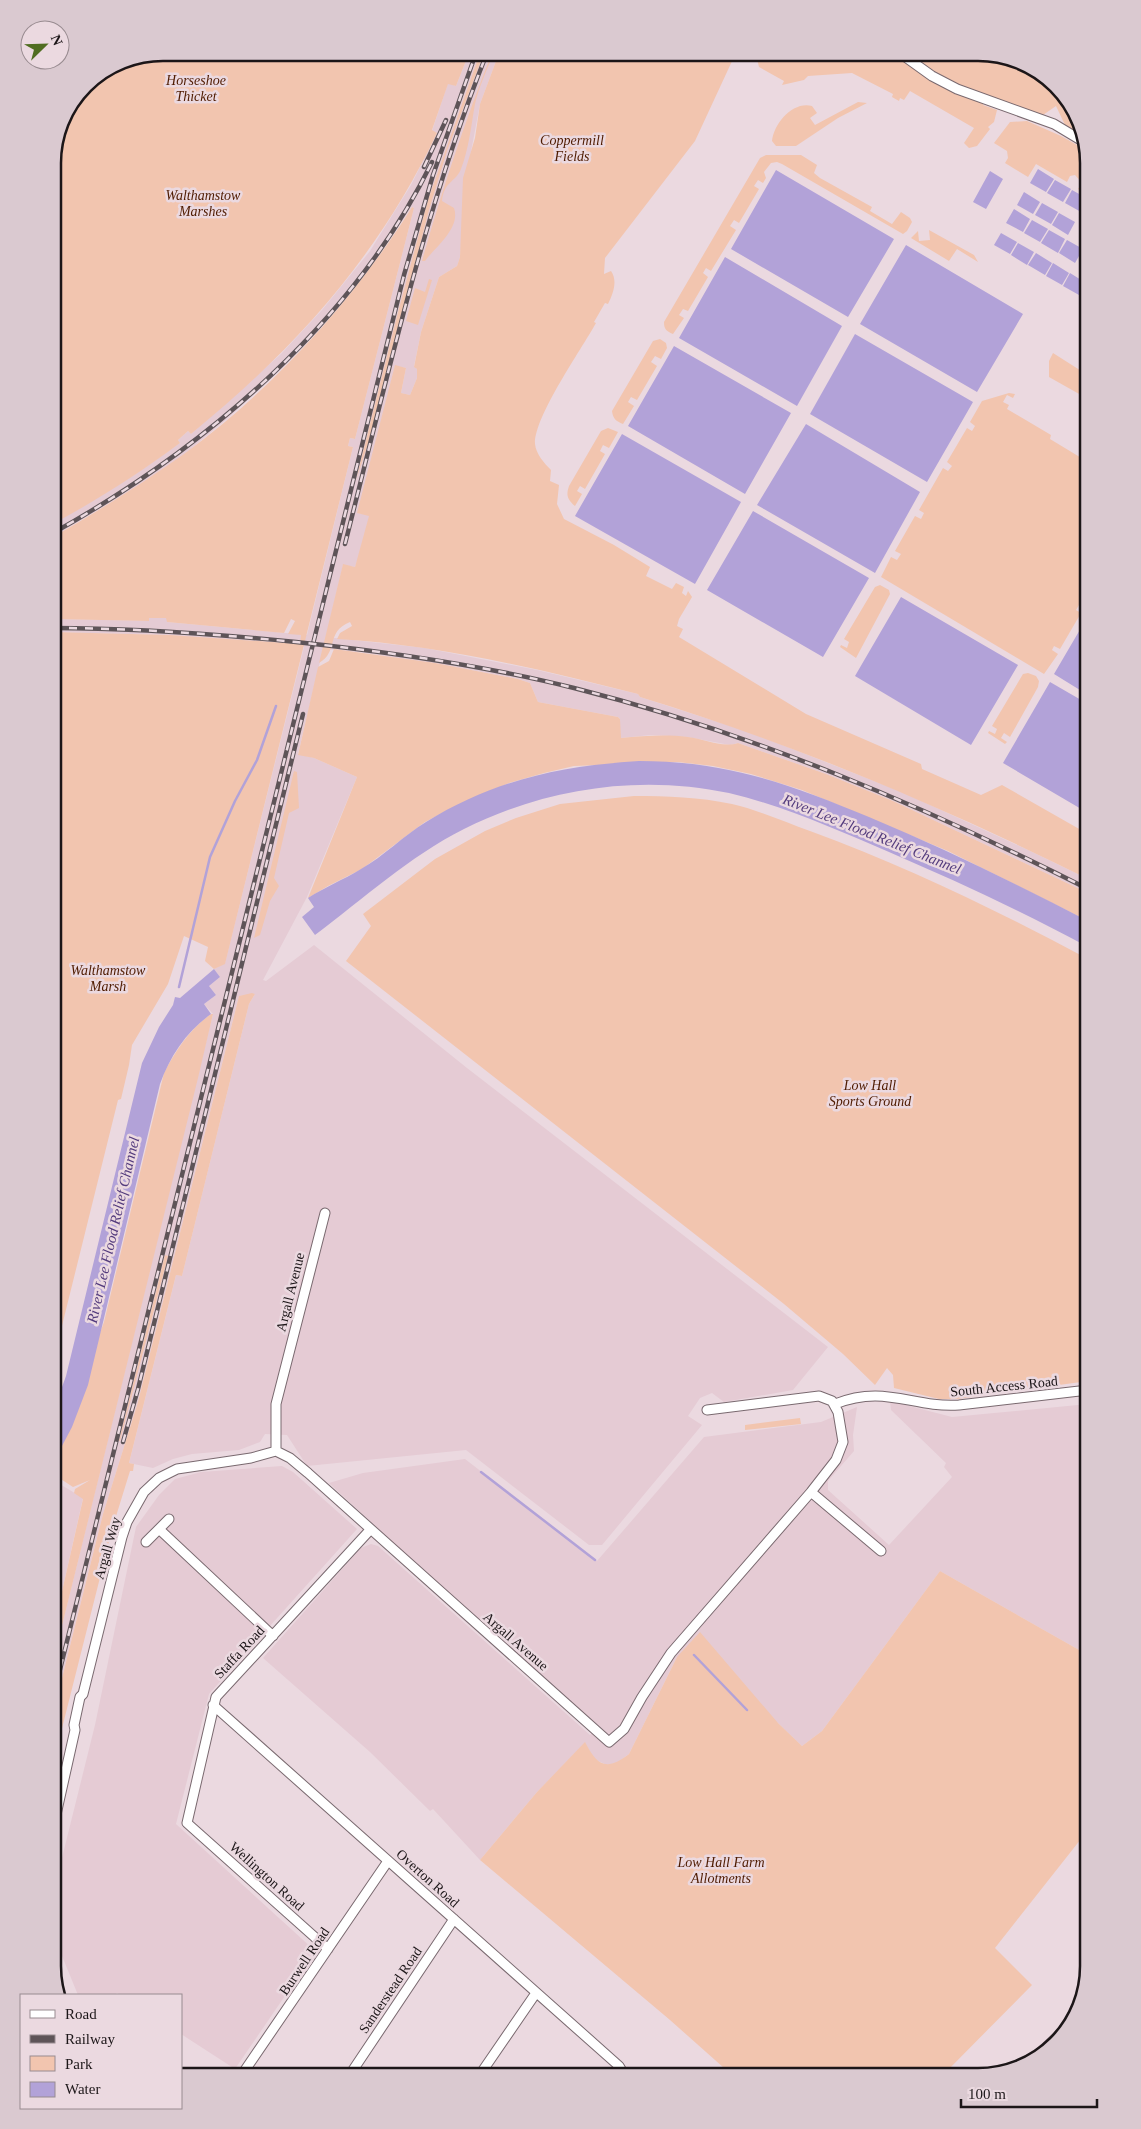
<svg xmlns="http://www.w3.org/2000/svg" width="1141" height="2129" font-family="'Times New Roman',serif">
	<style>
		.built { fill: #e5cbd4 }
		.green { fill: #f2c5af }
		.water { fill: #b2a2d8 }
		.lines { fill: none; stroke-linecap: round; stroke-linejoin: round }
		.stream { stroke: #b2a2d8; stroke-width: 2.5 }
		.street-casing { stroke: #79696f; stroke-width: 11 }
		.street { stroke: #fff; stroke-width: 9 }
		.rail-casing { stroke: #5e5458; stroke-width: 4.5 }
		.rail { stroke: #ebd9e0; stroke-width: 2.5; stroke-dasharray: 8; stroke-linecap: butt }
		.labels { text-anchor: middle; stroke-width: 5; stroke-linejoin: round; paint-order: stroke }
		.park-label { font-size: 14px; font-style: italic; fill: #4f1b00; stroke: #ebd9e0 }
		.street-label { font-size: 14px; fill: #1c1618; stroke: #ebd9e0 }
		.water-label { font-size: 15px; font-style: italic; fill: #533b7d; stroke: #ebd9e0 }
		.rim { fill: none; stroke: #1c1618; stroke-width: 2.5 }
	</style>
	<rect width="100%" height="100%" fill="#ebd9e0"/>
	<path class="built" d="M469,53H499L480,104L470,157L460,257L457,266L439,277L421,332L414,366L417,369V378L410,395L401,393L406,368L395,366L358,513L370,515L363,543L355,567L343,565L326,637L425,648L537,670L638,694L640,697L749,732L902,792L1028,850L1088,879V893L893,801L826,774L738,743L730,745L687,737L651,735L620,738V719L618,717L538,702L530,683L518,679L477,671L360,652L323,649L298,754L314,758L357,777L307,897L263,980L266,981L314,945L467,1068L828,1347L793,1390L724,1402L712,1393L700,1398L688,1416L702,1425L602,1545H589L466,1450L307,1466L287,1435L265,1434L260,1442L239,1450L192,1454L173,1459L153,1468L129,1463L176,1275L182,1276L249,1004L255,994L239,996L138,1402L103,1514L53,1714V1662L213,1014L204,1004L216,995L209,986L220,977L214,969L225,963L304,647L170,635L53,632V619L149,621V618H167V622L307,635L353,447L348,446L350,438L355,439L414,208L412,207L370,268L319,329L283,367L228,418L186,453L143,483L53,537V524L134,475L180,443L178,440L188,431L191,434L281,354L322,310L370,251L411,185L437,133L432,131L448,83L456,86Z
		M890,1401L952,1417L1088,1404V1655L940,1571L822,1731L802,1746L778,1723L677,1657L629,1754L617,1763L607,1765L594,1759L585,1743L537,1792L480,1860L433,1809L430,1811L370,1752L263,1658L361,1548L371,1544L378,1546L590,1735L595,1730L329,1483L363,1473L465,1459L597,1561L704,1437L821,1422L857,1407L853,1435L854,1451L828,1481V1490L889,1545L952,1477L944,1467L946,1463L891,1410Z
		M282,1466L293,1472L357,1529L209,1694L176,1824L313,1949H317L235,2069L181,2034V1995H120L117,1993L115,1995H78L53,1934V1908L55,1886L95,1725L136,1527L159,1495L175,1479L201,1472Z
		M53,1480L83,1498L53,1631Z"/>
	<path class="green" d="M163,53H469L456,86L448,84L432,130L437,133C378,257 296,348 191,434L188,431L178,440L180,443C140,473 97,500 53,524V156L64,114L85,85L121,61Z
		M480,53H484L447,151L429,210L371,435L356,480L397,316L428,200Z
		M492,53H494C487,69 479,87 475,104C471,126 469,148 461,169C456,182 444,181 442,201L454,208C461,228 435,247 425,261H422C442,190 465,121 492,53Z
		M499,53H726L733,59L695,141L605,258L604,274L611,271C618,281 613,294 608,304L605,303L594,322L596,323C581,350 534,417 535,444C536,454 544,463 551,470L550,481L559,485L557,504L564,519L614,545L650,567L646,576L672,589L676,583L684,587L682,593L686,596L688,591L692,597L679,619L677,626L683,629L679,637L806,714L921,764L922,769L981,795L1002,785L1088,834V879C943,807 795,744 640,697L638,694C540,669 439,645 337,639L340,633L352,626L350,622C325,632 339,652 319,663L343,564L355,567L369,516L357,513L395,365L406,368L401,393L410,395L417,378V369L414,367L421,332L439,277L457,266L460,257L463,178L475,138L480,104Z
		M761,53H985L1040,71L1080,121L1083,135L1065,125L1056,106L1043,115L985,94L983,105L997,110L994,122L988,127L990,129L977,146L969,148L964,143L974,128L910,91L904,100L900,98L899,101L892,97L893,94L852,73L808,76L804,80L782,85L784,81L759,67L757,59Z
		M858,102L867,103L838,118L796,146H776L772,141C774,123 793,101 812,106L817,113L810,118L815,125Z
		M1027,121L1061,136L1086,150L1088,163V195L1078,189L1082,183L1075,175L1070,176L1067,182L1036,164L1028,177L1005,163L1008,158L1007,151L994,143L1010,122Z
		M766,155H801L817,165L814,173L820,178L872,207L870,211L892,224L901,212L910,218L912,222L907,231L903,234L782,164L777,162L771,163L764,172L766,178L763,183L758,180L754,186L759,189L739,223L734,220L730,226L736,230L711,271L706,268L703,273L708,277L688,311L683,309L679,315L684,318L673,334C666,331 664,329 664,322L760,158Z
		M412,207L414,208L355,439L350,438L348,446L353,447L225,964L214,969L205,961L208,947L184,936L168,984L132,1045L129,1065L121,1099L118,1100L53,1362V632L170,635L300,644L301,635L288,634L295,621L291,619L284,633L167,622L166,618H149V621L53,619V537C98,511 142,484 184,454C274,388 353,301 412,207Z
		M929,230L974,255L978,262L957,249L949,261L911,238L918,231L919,241L930,240Z
		M429,279L432,280L418,325L406,321L415,288L425,292Z
		M660,339L666,343L667,348L661,359L655,356L651,362L657,366L637,400L631,397L628,402L634,406L623,424C616,421 613,419 612,411L653,341Z
		M1053,353L1086,374L1088,399L1049,377V361Z
		M1009,393L1015,394L1013,398L1007,395L1003,402L1009,405L1007,409L1051,435L1050,439L1088,462V602L1084,607L1079,605L1076,610L1081,613L1060,649L1054,646L1052,650L1058,654L1044,674L881,577L891,557L897,560L901,554L895,551L915,516L921,519L924,513L919,510L943,468L948,471L952,466L947,462L967,428L972,431L975,426L970,422L982,401Z
		M608,428L618,432L609,448L603,445L600,451L605,454L585,489L580,486L577,491L582,494L575,506C567,499 566,495 569,486L601,431Z
		M880,585L889,590L890,594L856,658L840,647L841,645L847,648L849,642L844,639L875,587Z
		M334,649L435,663L518,679L530,683L538,702L618,717L620,719L621,738C643,736 665,734 688,737C704,739 722,748 738,743L826,774L893,801L1088,893V921L948,851L802,790L751,774L713,766L678,762L574,766L544,773L509,783L452,808L425,822L362,869L328,886L308,898L357,777L314,758L298,755L318,667L329,661Z
		M1028,673L1036,676L1039,681L1038,687L1010,737L1004,733L1001,738L1007,742L1005,744L988,733L989,731L995,734L997,729L992,726L1023,674Z
		M294,771L297,772L299,808L289,813L274,878L279,886L270,901L260,935L254,938Z
		M634,796C667,796 699,797 732,804C758,810 785,822 810,831C906,866 998,911 1088,959V1381L957,1399H939L894,1388L893,1375L887,1368L875,1385L843,1354L784,1304L346,961L371,926L363,914L435,859L485,831L516,818L560,804Z
		M252,993L255,994L249,1004L182,1276L176,1275L129,1463L134,1464L133,1471H130L113,1526L53,1764V1714L103,1514L138,1402L239,996Z
		M211,1014H213L198,1078L53,1662V1631L83,1499L74,1493L75,1489L90,1480L73,1487L53,1474V1462L104,1322L164,1073C176,1050 190,1029 211,1014Z
		M165,1255L168,1256L120,1441H119Z
		M800,1418L801,1424L745,1430V1425Z
		M940,1571L1088,1655V1693L1082,1725L1088,1731V1830L995,1948L1032,1985L942,2076H733L670,2020L480,1860L537,1792L585,1742C597,1765 606,1772 629,1754L677,1657L700,1632L778,1723L802,1746L822,1731Z"/>
	<path class="water" d="M1038,169L1054,179L1046,192L1030,183Z
		M776,170L894,239L848,317L731,249Z
		M990,171L1003,179L986,209L973,202Z
		M1055,180L1071,189L1063,202L1047,193Z
		M1072,190L1088,199L1081,212L1065,203Z
		M1024,192L1040,202L1033,214L1017,205Z
		M1042,203L1058,212L1051,224L1035,215Z
		M1014,209L1030,219L1023,232L1006,223Z
		M1059,213L1075,222L1068,235L1052,225Z
		M1032,220L1048,229L1040,242L1024,233Z
		M1049,230L1065,239L1058,253L1041,243Z
		M1001,233L1017,242L1010,254L994,245Z
		M1067,240L1083,249L1075,263L1059,253Z
		M1018,243L1034,252L1027,265L1011,255Z
		M906,245L1023,314L977,392L860,324Z
		M1036,253L1052,263L1045,275L1028,265Z
		M725,257L842,326L797,406L679,338Z
		M1053,263L1069,273L1062,285L1046,276Z
		M1070,273L1086,283L1079,295L1063,286Z
		M855,334L973,402L927,482L810,414Z
		M674,346L791,413L745,494L628,426Z
		M806,424L920,492L875,573L757,505Z
		M622,434L741,502L695,584L575,516Z
		M753,511L869,578L823,657L707,590Z
		M901,597L1018,665L971,745L855,676Z
		M1088,616V695L1054,674Z
		M1050,682L1088,704V813L1003,763Z
		M639,761C727,761 789,784 869,817C944,848 1016,884 1088,921V947C1024,912 956,881 889,852C837,830 784,806 729,793C640,774 545,788 464,829C410,856 363,899 315,935L302,917L314,907L308,898C325,887 343,880 361,869C384,856 403,836 426,822C494,780 560,766 639,761Z
		M214,969L220,977L209,986L216,995L204,1004L211,1014C187,1031 170,1056 160,1084L88,1385L72,1427L53,1463V1412L66,1376L142,1063L159,1027L173,1005L175,997L180,998Z"/>
	<g class="lines">
		<path class="stream" d="M179,987L210,857L235,801L257,760L276,706
			M481,1472L595,1560
			M694,1655L747,1710"/>
		<g class="street-casing">
			<path id="street" d="M900,53L932,76L957,89L1054,124L1084,142
				M835,1404C885,1384 912,1408 959,1405L1088,1390
				M276,1451L290,1458L308,1473L609,1742L624,1729L642,1697L671,1653L811,1492L836,1460L843,1442L838,1412L832,1401L819,1396L707,1410
				M276,1451V1404L325,1213
				M811,1492L881,1551
				M159,1529L273,1636
				M146,1542L169,1519
				M213,1705L619,2066L623,2073
				M53,1828L75,1730L74,1725L80,1697L83,1694L122,1537L127,1522L144,1492L159,1478L177,1469L251,1458L276,1451
				M328,1949L187,1823L216,1697L370,1530
				M1043,2050L1071,2024
				M241,2076L388,1861
				M349,2076L454,1919
				M479,2076L536,1993"/>
		</g>
		<use href="#street" class="street"/>
		<g class="rail-casing">
			<path id="rail" d="M424,167L446,120
				M53,533C206,448 354,322 432,162
				M345,544C387,379 424,211 487,53
				M53,628C134,628 215,634 296,642C390,652 482,665 574,688C753,733 924,806 1088,889
				M123,1442L138,1389L303,714
				M53,1698L404,275L433,175L476,53"/>
		</g>
		<use href="#rail" class="rail"/>
	</g>
	<g class="labels">
		<g class="park-label">
			<text x="196" y="85">Horseshoe<tspan x="196" dy="16">Thicket</tspan></text>
			<text x="572" y="145">Coppermill<tspan x="572" dy="16">Fields</tspan></text>
			<text x="203" y="200">Walthamstow<tspan x="203" dy="16">Marshes</tspan></text>
			<text x="108" y="975">Walthamstow<tspan x="108" dy="16">Marsh</tspan></text>
			<text x="870" y="1090">Low Hall<tspan x="870" dy="16">Sports Ground</tspan></text>
			<text x="721" y="1867">Low Hall Farm<tspan x="721" dy="16">Allotments</tspan></text>
		</g>
		<g class="street-label">
			<text transform="translate(290 1292) rotate(-76)" y="5">Argall Avenue</text>
			<text transform="translate(1004 1386) rotate(-6)" y="5">South Access Road</text>
			<text transform="translate(107 1548) rotate(-74)" y="5">Argall Way</text>
			<text transform="translate(516 1641) rotate(41)" y="5">Argall Avenue</text>
			<text transform="translate(239 1652) rotate(-47)" y="5">Staffa Road</text>
			<text transform="translate(267 1876) rotate(42)" y="5">Wellington Road</text>
			<text transform="translate(428 1878) rotate(42)" y="5">Overton Road</text>
			<text transform="translate(304 1961) rotate(-56)" y="5">Burwell Road</text>
			<text transform="translate(390 1990) rotate(-56)" y="5">Sanderstead Road</text>
		</g>
		<g class="water-label">
			<text transform="translate(872 834) rotate(22)" y="5">River Lee Flood Relief Channel</text>
			<text transform="translate(113 1230) rotate(-77)" y="5">River Lee Flood Relief Channel</text>
		</g>
	</g>
	<path d="M0 0H1141V2129H0ZM163 61H978A102 102 0 0 1 1080 163V1966A102 102 0 0 1 978 2068H163A102 102 0 0 1 61 1966V163A102 102 0 0 1 163 61Z" fill="#dac9d0" fill-rule="evenodd"/>
	<path class="rim" d="M163 61H978A102 102 0 0 1 1080 163V1966A102 102 0 0 1 978 2068H163A102 102 0 0 1 61 1966V163A102 102 0 0 1 163 61Z"/>
	<rect x="20" y="1994" width="162" height="115" fill="#ebd9e0" stroke="#988b90"/>
	<rect x="30" y="2010" width="25" height="8" fill="#ffffff" stroke="#988b90"/>
	<text x="65" y="2019" font-size="15" fill="#1c1618">Road</text>
	<rect x="30" y="2035" width="25" height="8" fill="#5e5458" stroke="#988b90"/>
	<text x="65" y="2044" font-size="15" fill="#1c1618">Railway</text>
	<rect x="30" y="2056" width="25" height="15" fill="#f2c5af" stroke="#988b90"/>
	<text x="65" y="2069" font-size="15" fill="#1c1618">Park</text>
	<rect x="30" y="2082" width="25" height="15" fill="#b2a2d8" stroke="#988b90"/>
	<text x="65" y="2094" font-size="15" fill="#1c1618">Water</text>
	<g transform="translate(45 45) rotate(67)"><circle r="24" fill="#ebd9e0" stroke="#988b90"/>
	<path d="M0-4L9 19L0 12L-9 19Z" fill="#506d21"/>
	<text y="-8" font-size="14" font-weight="bold" text-anchor="middle" fill="#1c1618">N</text>
	</g>
	<path d="M961 2099v8h136v-8" fill="none" stroke="#1c1618" stroke-width="2.5"/>
	<text x="968" y="2099" font-size="15" fill="#1c1618" stroke="#ebd9e0" stroke-width="4" paint-order="stroke">100 m</text>
</svg>
